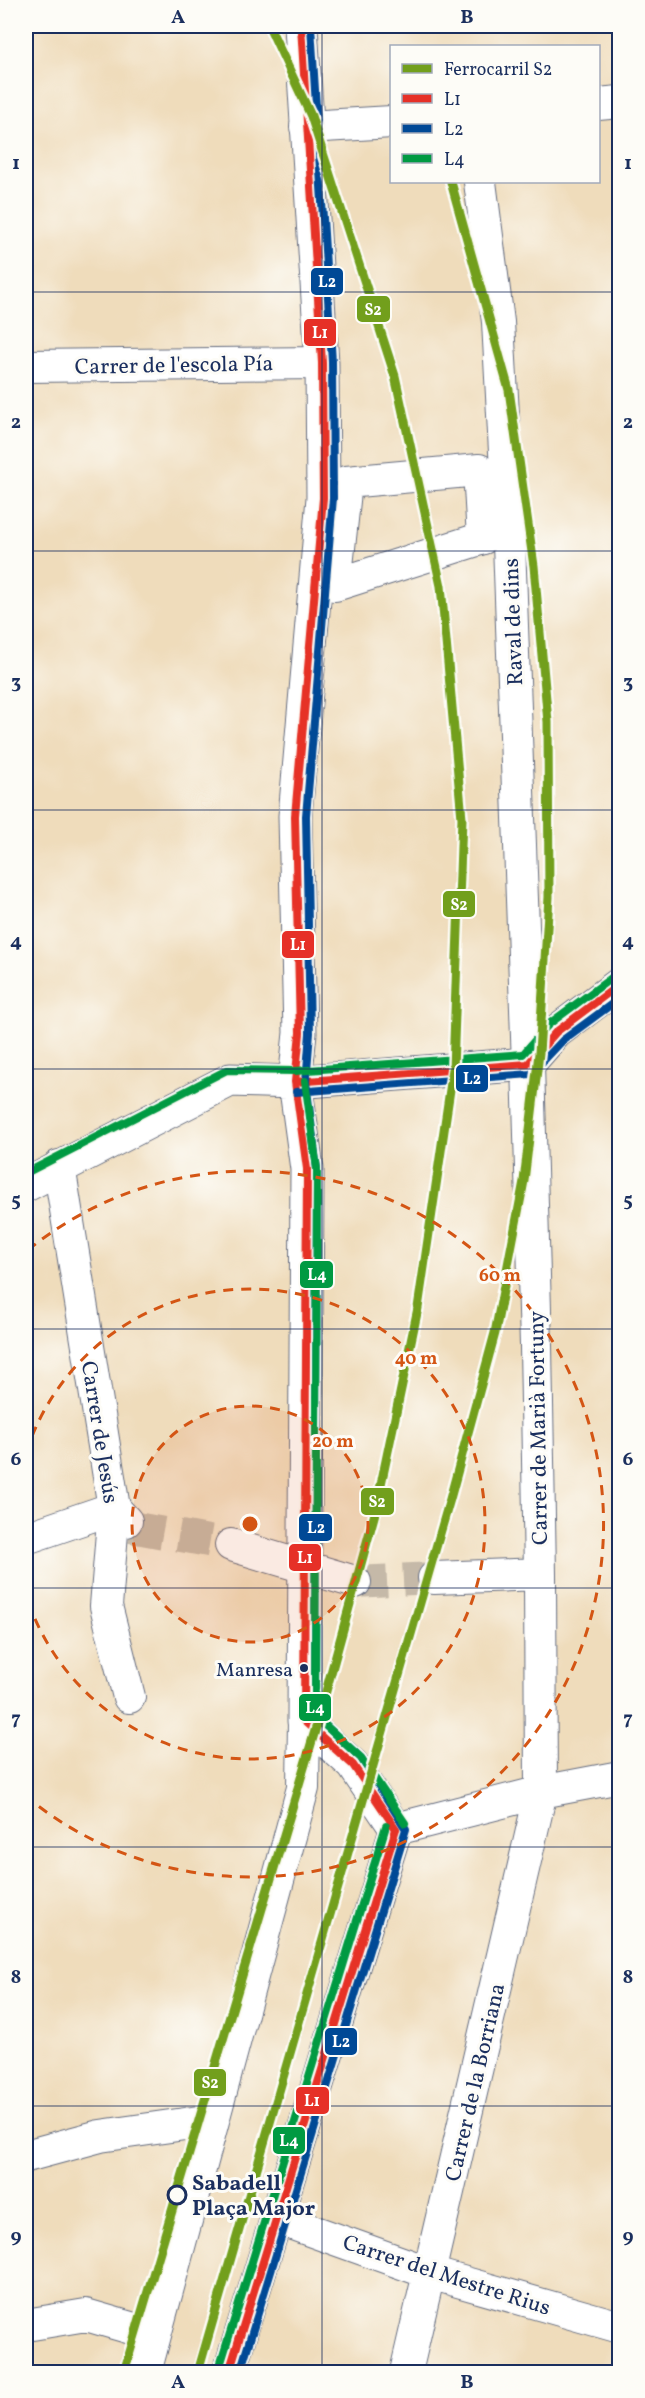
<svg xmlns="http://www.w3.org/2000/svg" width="645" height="2398" font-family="Vollkorn,serif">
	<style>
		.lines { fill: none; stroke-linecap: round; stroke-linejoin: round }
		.street-tunnel { stroke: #c5b9a8; stroke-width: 32; stroke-dasharray: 32 16; stroke-linecap: butt }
		.street-casing { stroke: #656c7f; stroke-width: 34 }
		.secondary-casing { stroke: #656c7f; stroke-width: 35 }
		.street { stroke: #fff; stroke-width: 32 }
		.secondary { stroke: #fff; stroke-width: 33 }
		.bus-1-casing { stroke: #fdfcf7; stroke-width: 12 }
		.bus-2-casing { stroke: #fdfcf7; stroke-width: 12 }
		.bus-3-casing { stroke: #fdfcf7; stroke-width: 12 }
		.bus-1 { stroke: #e63027; stroke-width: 8 }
		.bus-2 { stroke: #004996; stroke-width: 8 }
		.bus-3 { stroke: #009a42; stroke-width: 8 }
		.rail-1-casing { stroke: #fdfcf7; stroke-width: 14 }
		.rail-1 { stroke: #729f1c; stroke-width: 9 }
		.grid { fill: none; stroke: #1b2f5e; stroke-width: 1.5; stroke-opacity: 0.55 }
		.ring { fill: none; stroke: #d45514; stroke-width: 3; stroke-dasharray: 10 8 }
		.bus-dot { fill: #1b2f5e; stroke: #fdfcf7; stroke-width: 2 }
		.stop-dot { fill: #fdfcf7; stroke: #1b2f5e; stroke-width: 3 }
		.labels { text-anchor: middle; stroke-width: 6; stroke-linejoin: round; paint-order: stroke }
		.bus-label { font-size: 20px; fill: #1b2f5e; stroke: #fdfcf7; text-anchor: end }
		.street-label { font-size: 22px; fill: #1b2f5e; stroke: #fdfcf7 }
		.stop-label { font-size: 22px; font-weight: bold; fill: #1b2f5e; stroke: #fdfcf7; text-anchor: start }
		.centre { fill: #d45514; stroke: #fdfcf7; stroke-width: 3 }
		.ring-label { font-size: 18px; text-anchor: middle; font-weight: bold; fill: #d45514; stroke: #fdfcf7; stroke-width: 6; stroke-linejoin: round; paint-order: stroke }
		.line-badge { stroke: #fdfcf7; stroke-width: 2 }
		.badge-label { font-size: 16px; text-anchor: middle; font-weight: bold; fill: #fff }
		.neatline { fill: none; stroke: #1b2f5e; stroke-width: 2 }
		.grid-label { font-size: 20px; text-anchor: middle; font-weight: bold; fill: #1b2f5e }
	</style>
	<rect width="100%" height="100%" fill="#fdfcf7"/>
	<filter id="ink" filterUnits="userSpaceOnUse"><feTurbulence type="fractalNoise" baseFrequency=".0167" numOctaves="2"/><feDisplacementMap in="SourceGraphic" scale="12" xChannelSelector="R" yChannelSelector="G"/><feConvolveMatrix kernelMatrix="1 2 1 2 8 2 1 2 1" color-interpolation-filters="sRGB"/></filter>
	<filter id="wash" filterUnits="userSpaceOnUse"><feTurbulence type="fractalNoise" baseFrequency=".008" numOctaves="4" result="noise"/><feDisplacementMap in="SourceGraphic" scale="24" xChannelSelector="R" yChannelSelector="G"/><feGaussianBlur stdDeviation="1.35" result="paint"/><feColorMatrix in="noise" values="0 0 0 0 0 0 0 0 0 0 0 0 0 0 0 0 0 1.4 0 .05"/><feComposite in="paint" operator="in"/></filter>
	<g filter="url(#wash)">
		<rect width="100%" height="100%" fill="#efdcbb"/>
	</g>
	<g filter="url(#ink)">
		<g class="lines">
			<path class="street-tunnel" d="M131,1527L231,1545
				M355,1582L434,1578"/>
			<g class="street-casing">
				<path id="street" d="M598,104L620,102
					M306,127L392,122
					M26,366L322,363
					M479,470L483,538L335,585L346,482Z
					M59,1166L114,1508L106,1606L129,1697
					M26,1538L114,1508L126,1521
					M231,1545L355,1582
					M434,1578L540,1574
					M304,1721L353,1765L396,1829
					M396,1829L541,1792L620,1777
					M26,2156L100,2136L213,2120
					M276,2218L430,2273L620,2327
					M26,2325L86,2315L155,2335
					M145,2372L303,1788L304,1721
					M229,2372L396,1829
					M406,2372L541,1792L540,1574L536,1346L528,1064L507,489L498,322L480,182"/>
			</g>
			<g class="secondary-casing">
				<path id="secondary" d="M301,26L322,363L323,498L295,816L300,1033L295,1082L307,1169L304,1721
					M26,1185L230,1080L295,1082L528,1064L556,1032L620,984"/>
			</g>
			<use href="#street" class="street"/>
			<use href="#secondary" class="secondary"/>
			<g class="bus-1-casing">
				<path id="bus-1" d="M301,26L322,363L323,498L295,816L300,1033L295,1082L307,1169L304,1721L353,1765L396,1829
					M295,1082L528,1064L556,1032L620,984
					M229,2372L396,1829"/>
			</g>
			<g class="bus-2-casing">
				<path id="bus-2" d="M296,1092L531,1074L563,1040L620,998
					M240,2372L406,1829L361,1758L315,1716L317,1169L306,1082L310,1033L306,816L333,498L332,362L311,26"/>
			</g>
			<g class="bus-3-casing">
				<path id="bus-3" d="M305,1081L317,1169L315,1716L361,1758L405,1823
					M26,1173L227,1070L295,1071L523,1054L549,1024L614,976
					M219,2369L386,1826"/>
			</g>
			<use href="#bus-1" class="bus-1"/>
			<use href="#bus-2" class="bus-2"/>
			<use href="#bus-3" class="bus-3"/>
			<g class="rail-1-casing">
				<path id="rail-1" d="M124,2372L317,1724L375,1513L418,1308L453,1069L462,818L441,586L395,376L311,116L269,26
					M198,2372L450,1499L495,1333L524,1181L539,1053L549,897L548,722L534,566L509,390L451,182"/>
			</g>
			<use href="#rail-1" class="rail-1"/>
		</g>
	</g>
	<path class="grid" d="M322,26V2372M26,292H620M26,551H620M26,810H620M26,1069H620M26,1329H620M26,1588H620M26,1847H620M26,2106H620"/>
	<circle cx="250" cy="1524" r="118" fill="#d45514" fill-opacity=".12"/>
	<g class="ring">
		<circle cx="250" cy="1524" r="118"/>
		<path d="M26 1453A235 235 0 1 1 26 1595"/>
		<path d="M28 1250A353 353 0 1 1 28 1798"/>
	</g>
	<circle class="bus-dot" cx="304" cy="1668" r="5"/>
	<circle class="stop-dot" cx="177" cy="2195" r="9"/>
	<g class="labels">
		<g class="bus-label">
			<text x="293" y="1676">Manresa</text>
		</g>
		<g class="street-label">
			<text transform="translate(174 364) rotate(-1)" y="8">Carrer de l'escola Pía</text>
			<text transform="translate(512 622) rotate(-92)" y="8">Raval de dins</text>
			<text transform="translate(537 1428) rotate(-91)" y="8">Carrer de Marià Fortuny</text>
			<text transform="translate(101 1432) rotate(81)" y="8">Carrer de Jesús</text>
			<text transform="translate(474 2082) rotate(-77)" y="8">Carrer de la Borriana</text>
			<text transform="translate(447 2274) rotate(18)" y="8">Carrer del Mestre Rius</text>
		</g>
		<g class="stop-label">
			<text x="192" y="2190">Sabadell<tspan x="192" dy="25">Plaça Major</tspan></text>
		</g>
	</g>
	<circle cx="250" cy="1524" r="9" class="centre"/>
	<g class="ring-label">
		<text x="500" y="1281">60 m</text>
		<text x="416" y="1364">40 m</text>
		<text x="333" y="1447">20 m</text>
	</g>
	<g class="line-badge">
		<rect x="310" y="267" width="34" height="29" rx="6" fill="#004996"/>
		<rect x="356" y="295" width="35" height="28" rx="6" fill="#729f1c"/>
		<rect x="303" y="318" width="34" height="29" rx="6" fill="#e63027"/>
		<rect x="442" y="890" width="34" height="28" rx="6" fill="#729f1c"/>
		<rect x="281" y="930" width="34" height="29" rx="6" fill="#e63027"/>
		<rect x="455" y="1064" width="34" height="29" rx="6" fill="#004996"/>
		<rect x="299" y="1260" width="35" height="29" rx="6" fill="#009a42"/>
		<rect x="360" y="1487" width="35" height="29" rx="6" fill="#729f1c"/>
		<rect x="298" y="1513" width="35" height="29" rx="6" fill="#004996"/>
		<rect x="288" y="1543" width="34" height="29" rx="6" fill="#e63027"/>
		<rect x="298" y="1693" width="34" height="29" rx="6" fill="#009a42"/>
		<rect x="324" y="2027" width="34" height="29" rx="6" fill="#004996"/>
		<rect x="193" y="2068" width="34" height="29" rx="6" fill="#729f1c"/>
		<rect x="295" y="2086" width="35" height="29" rx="6" fill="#e63027"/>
		<rect x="272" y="2126" width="34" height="29" rx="6" fill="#009a42"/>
	</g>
	<g class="badge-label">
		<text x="327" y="287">L2</text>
		<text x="373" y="315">S2</text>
		<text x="320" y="338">L1</text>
		<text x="459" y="910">S2</text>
		<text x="298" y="950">L1</text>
		<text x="472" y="1084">L2</text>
		<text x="317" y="1280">L4</text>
		<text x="377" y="1507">S2</text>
		<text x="316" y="1533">L2</text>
		<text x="305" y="1563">L1</text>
		<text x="315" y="1713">L4</text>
		<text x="341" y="2047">L2</text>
		<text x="210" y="2088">S2</text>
		<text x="312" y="2106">L1</text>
		<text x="289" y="2146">L4</text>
	</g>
	<rect width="645" height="2398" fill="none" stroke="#fdfcf7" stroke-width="66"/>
	<rect x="390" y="45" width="210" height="138" fill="#fdfcf7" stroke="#a3aaba" stroke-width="1.5"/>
	<rect x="402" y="64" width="30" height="9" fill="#729f1c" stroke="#a3aaba" stroke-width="1.5"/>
	<text x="444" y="75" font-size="18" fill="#1b2f5e">Ferrocarril S2</text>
	<rect x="402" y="94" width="30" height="9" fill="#e63027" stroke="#a3aaba" stroke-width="1.5"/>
	<text x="444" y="105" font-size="18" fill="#1b2f5e">L1</text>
	<rect x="402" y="124" width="30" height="9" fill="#004996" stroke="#a3aaba" stroke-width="1.5"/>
	<text x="444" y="135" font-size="18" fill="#1b2f5e">L2</text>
	<rect x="402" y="154" width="30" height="9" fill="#009a42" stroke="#a3aaba" stroke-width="1.5"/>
	<text x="444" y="165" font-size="18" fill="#1b2f5e">L4</text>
	<rect x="33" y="33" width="579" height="2332" class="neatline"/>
	<g class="grid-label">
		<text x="178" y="23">A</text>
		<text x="467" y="23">B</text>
		<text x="16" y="169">1</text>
		<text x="628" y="169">1</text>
		<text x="16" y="428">2</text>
		<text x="628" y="428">2</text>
		<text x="16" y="688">3</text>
		<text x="628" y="688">3</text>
		<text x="16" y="947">4</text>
		<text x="628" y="947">4</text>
		<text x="16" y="1206">5</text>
		<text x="628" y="1206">5</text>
		<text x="16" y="1465">6</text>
		<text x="628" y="1465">6</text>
		<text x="16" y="1724">7</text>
		<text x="628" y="1724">7</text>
		<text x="16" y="1983">8</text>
		<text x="628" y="1983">8</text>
		<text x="16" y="2242">9</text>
		<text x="628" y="2242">9</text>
		<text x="178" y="2388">A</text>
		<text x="467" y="2388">B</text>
	</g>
</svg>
